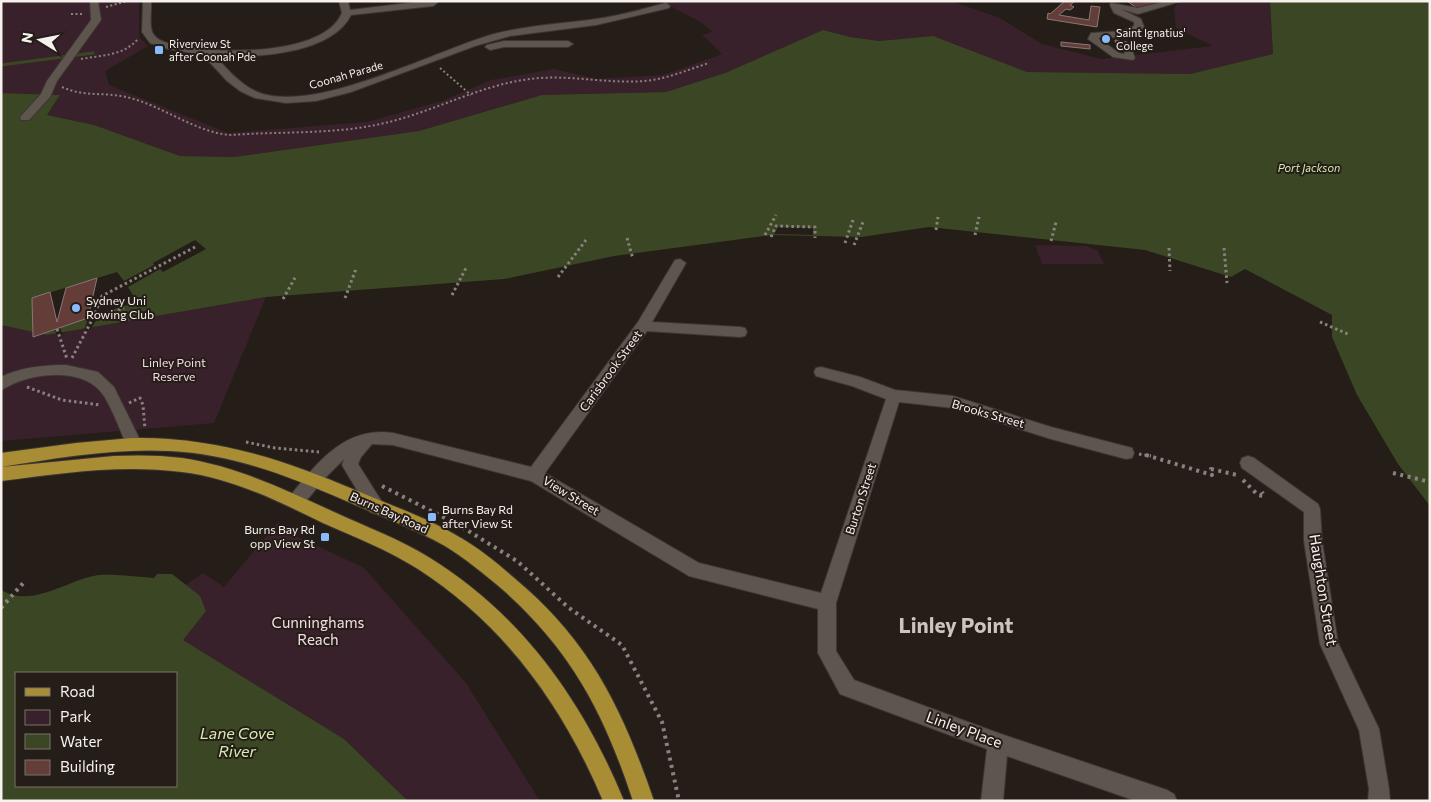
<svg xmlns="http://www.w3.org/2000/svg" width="1431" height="802" font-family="Commissioner,sans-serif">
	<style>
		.green { fill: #39212b }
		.water { fill: #3b4724; fill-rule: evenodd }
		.pier { fill: #251d18 }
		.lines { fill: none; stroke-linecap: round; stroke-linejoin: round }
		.stream { stroke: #3b4724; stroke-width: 3 }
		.building { fill: #643d39; stroke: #857977 }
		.minor-casing { stroke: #3d3733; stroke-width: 2 }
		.major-casing { stroke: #3d3733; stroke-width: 2 }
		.path-far2 { stroke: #89827e; stroke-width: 2; stroke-dasharray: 2 2.5; stroke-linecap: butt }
		.path-far1 { stroke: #89827e; stroke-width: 3; stroke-dasharray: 2.5 3; stroke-linecap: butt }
		.path { stroke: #89827e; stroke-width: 4; stroke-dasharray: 3 4.5; stroke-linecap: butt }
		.minor { fill: #5e554f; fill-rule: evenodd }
		.major { fill: #a98d35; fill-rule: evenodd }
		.poi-dot { fill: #88bafc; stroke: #251d18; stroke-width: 2 }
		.labels { text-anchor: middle; stroke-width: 4; stroke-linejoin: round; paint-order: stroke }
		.far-poi-label { font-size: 11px; fill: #f7f1ed; stroke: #251d18; text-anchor: start }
		.far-street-label { font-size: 11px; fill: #f7f1ed; stroke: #251d18 }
		.far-water-label { font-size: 11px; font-style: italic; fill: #d5ecad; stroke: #251d18 }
		.poi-label { font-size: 12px; fill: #f7f1ed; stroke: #251d18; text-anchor: start }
		.park-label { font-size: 12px; fill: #f7dbe5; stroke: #251d18 }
		.street-label { font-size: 12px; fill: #f7f1ed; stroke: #251d18 }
		.near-street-label { font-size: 15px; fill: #f7f1ed; stroke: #251d18 }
		.near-park-label { font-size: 15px; fill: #f7dbe5; stroke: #251d18 }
		.near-water-label { font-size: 16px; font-style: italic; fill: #d5ecad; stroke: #251d18 }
		.near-district-label { font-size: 21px; font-weight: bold; fill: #cec4bd; stroke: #251d18 }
	</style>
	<rect width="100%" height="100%" fill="#251d18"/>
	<path class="green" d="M1,1H139V37L148,46L105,71L109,85L228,133L367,122L442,101L491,80L554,69L597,79L663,75L722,54L702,35L712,32C704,20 677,13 664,1H951L1000,18L1042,44L1101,59L1213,46L1176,28L1174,8L1180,1H1270L1273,54L1190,74L1027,72L933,36L879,41L850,37L823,30L725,73L666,92L542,95L419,131L234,157L180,156L94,125L47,115L60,95L1,93Z
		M1035,245L1087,246L1098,251L1104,264H1042Z
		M266,297L214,423L1,441V325L47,335Z
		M278,522L294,535L364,568L466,683L540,801H408L344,739L142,615L203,573L224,587Z"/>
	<path class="water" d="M1270,1H1430V506L1398,464L1357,395L1332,337V315L1245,269L1231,277L1145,250L929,227L861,237L772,235L614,256L504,279L266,297L47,335L1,325V93L60,95L47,115L94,125L180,156L234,157L419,131L542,95L666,92L725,73L823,30L850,37L879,41L933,36L1027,72L1190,74L1273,54Z
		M157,574H172L200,596L206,611L183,640L344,739L408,801H1V590C33,609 68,579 99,575C117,574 137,577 154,578ZM16,673H176V786H16Z"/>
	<path class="pier" d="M778,227L813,228V235L774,234Z
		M195,240L206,249L163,272L160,269L128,287L137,302L115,309V313L97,319L90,330L84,331L88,318L60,328L63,335L57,336L55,330L33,335L32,298L117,272L124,281L154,265L153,263Z"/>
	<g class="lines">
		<path class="stream" d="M1,65L93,53"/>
	</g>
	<path class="building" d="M1065,1H1075L1070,5L1074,7L1070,10L1066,9L1059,15L1089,20L1091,6L1100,7L1097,27L1047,19L1048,13L1050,14Z
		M1127,1H1164L1167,3L1138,9Z
		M1115,40L1127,42L1128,47L1116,46Z
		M1061,42L1090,45V49L1061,46Z
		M97,278L88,318L33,337L32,298L50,292L57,322L66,288Z"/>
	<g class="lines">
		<g class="minor-casing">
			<path id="minor" d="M90,1H98L101,20L57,81L50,97L29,120H21L20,118L21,116L41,94L47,81L91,20Z
				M143,1H151C152,10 148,29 154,35C160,43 173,44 182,46C220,54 324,56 342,13L339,1H348L350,10L425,1H436L437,3L433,6L351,15C331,55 253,58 215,56C227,69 239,83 255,91C311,117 436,50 494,34C528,25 562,24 596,19C619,16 643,9 666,3L670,6L669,8L596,25L510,36L475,46L351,92L316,101L286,103L255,98L240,91L227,81L203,55L168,49L150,43L142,32Z
				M1166,1H1182L1138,14L1121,9L1141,19L1144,27L1142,29L1123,37L1098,38L1119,53L1124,54L1126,50H1132L1135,58L1133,60L1113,57L1088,39L1091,33L1123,31L1134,26V22L1114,13L1110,5L1111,3L1138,8Z
				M504,41H568L573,44L568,47H504L490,50L485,47L487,45Z
				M680,259L686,263L652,322L740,327L745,328L747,332L745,336L740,337L647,331L545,473L699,563L821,593L886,399L852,386L816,376L814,372L816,368L821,367L860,377L895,390L953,396L1051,427L1132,448L1134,453L1132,458L1126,459L1051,439L953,408L899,402L836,603V651L854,680L998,733L1167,790L1174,794L1177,801H1136L1007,756L1003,801H981L987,749L840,694L818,653V609L689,576L531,481L393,445L372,444L361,457L358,464L382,502L384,507L382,512L376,514L370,512L342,465L344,459L325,478L302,506L296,508L290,506L288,501L290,496C318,462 345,426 393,433L531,467L638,322L675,260Z
				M66,365L98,372L114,387L142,444L140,448L134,450L128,448C120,431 114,412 104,396C87,369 41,372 15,383C10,385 6,388 1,390V377C21,367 44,365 66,365Z
				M1248,456L1254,458L1318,504L1320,509L1322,541L1338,643L1379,729L1389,789L1390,801H1368L1369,789L1359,730L1320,644L1304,541V512L1242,468L1240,463L1242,458Z"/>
		</g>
		<g class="major-casing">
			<path id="major" d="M132,438C211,436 282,459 355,490C390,505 428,518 461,538C480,549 497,563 513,577C590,641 622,708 654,801H633C604,713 572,651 502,589C484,574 465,558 445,546C413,528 378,515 344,500C289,476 232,454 170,451C114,448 57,458 1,467V453L76,443Z
				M114,456C137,455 159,455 182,458C236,466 286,490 334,512C366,527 400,539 430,558C522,615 583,701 624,801H603C563,706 505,625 418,569C388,550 355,537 323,523C278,501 232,478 182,472C122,464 61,473 1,481V467Z"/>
		</g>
		<path class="path-far2" d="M106,7L127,1
			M71,14H84
			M81,59C102,55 123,56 138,39
			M440,68L471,95
			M62,87C83,97 104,92 126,97C162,105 196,133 231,135C284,131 338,135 389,122C437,110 481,85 530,79C568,74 606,84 644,81C667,79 687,70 709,63"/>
		<path class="path-far1" d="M936,230L938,217
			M765,235L776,215
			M975,235L979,217
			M771,237L776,226L815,227V238
			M627,238L633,259
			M1051,241L1056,222
			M845,243L853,220
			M854,245L863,222
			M1169,248L1170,271
			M1224,248L1227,283
			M558,277L586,240
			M452,295L467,266
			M345,298L356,269
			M283,299L296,276
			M93,318L102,296L197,246
			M1320,322L1350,335
			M57,329L67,359
			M72,358L93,318L124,308
			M27,387L62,400L100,405
			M129,403L140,398L143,405L145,429
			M246,442L275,448L319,452
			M1139,454L1151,456"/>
		<path class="path" d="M1146,455L1212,475L1211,469L1237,475
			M1393,473L1430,482
			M1243,480L1258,495L1264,496L1262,492
			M382,486L457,524L517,561L569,608L622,645L662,722L679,801
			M1,608L25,581"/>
		<use href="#minor" class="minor"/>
		<use href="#major" class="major"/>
	</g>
	<g class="poi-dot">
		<circle cx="1106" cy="39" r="5"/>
		<rect x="154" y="45" width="10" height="10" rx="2.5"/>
		<circle cx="76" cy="308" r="5"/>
		<rect x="427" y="512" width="10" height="10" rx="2.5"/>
		<rect x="320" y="532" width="10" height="10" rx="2.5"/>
	</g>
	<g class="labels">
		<g class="far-poi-label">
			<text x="1116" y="37">Saint Ignatius'<tspan x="1116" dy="13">College</tspan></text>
			<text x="169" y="48">Riverview St<tspan x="169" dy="13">after Coonah Pde</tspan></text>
		</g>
		<g class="far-street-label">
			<text transform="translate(346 75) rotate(-16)" y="4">Coonah Parade</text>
		</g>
		<g class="far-water-label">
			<text x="1309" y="172">Port Jackson</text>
		</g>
		<g class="poi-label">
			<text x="86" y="305">Sydney Uni<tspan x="86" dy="14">Rowing Club</tspan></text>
			<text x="442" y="514">Burns Bay Rd<tspan x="442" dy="14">after View St</tspan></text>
			<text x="315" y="534" text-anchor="end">Burns Bay Rd<tspan x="315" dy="14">opp View St</tspan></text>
		</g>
		<g class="park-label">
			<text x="174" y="367">Linley Point<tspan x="174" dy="14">Reserve</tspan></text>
		</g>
		<g class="street-label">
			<text transform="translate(611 371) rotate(-54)" y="4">Carisbrook Street</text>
			<text transform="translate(988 414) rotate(16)" y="4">Brooks Street</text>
			<text transform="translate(571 496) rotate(31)" y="4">View Street</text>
			<text transform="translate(861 499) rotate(-72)" y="4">Burton Street</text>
			<text transform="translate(389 513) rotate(24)" y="4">Burns Bay Road</text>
		</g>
		<g class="near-street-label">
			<text transform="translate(1323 590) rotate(81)" y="5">Haughton Street</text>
			<text transform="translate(964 730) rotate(20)" y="5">Linley Place</text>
		</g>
		<g class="near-park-label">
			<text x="318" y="628">Cunninghams<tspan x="318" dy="17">Reach</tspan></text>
		</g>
		<g class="near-water-label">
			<text x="237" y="739">Lane Cove<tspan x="237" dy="18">River</tspan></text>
		</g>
		<g class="near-district-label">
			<text x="956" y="633">Linley Point</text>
		</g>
	</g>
	<rect width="1431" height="802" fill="none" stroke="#f7f1ed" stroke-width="5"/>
	<rect x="15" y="672" width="162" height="115" fill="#251d18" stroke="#79726d"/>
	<rect x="25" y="688" width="25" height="8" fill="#a98d35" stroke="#79726d"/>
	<text x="60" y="697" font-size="15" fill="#f7f1ed">Road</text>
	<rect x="25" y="710" width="25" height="15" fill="#39212b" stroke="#79726d"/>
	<text x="60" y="722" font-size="15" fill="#f7f1ed">Park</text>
	<rect x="25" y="734" width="25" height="15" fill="#3b4724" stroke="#79726d"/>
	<text x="60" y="747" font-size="15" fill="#f7f1ed">Water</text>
	<rect x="25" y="760" width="25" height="15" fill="#643d39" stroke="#79726d"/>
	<text x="60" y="772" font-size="15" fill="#f7f1ed">Building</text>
	<g transform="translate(40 40) rotate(280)" stroke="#251d18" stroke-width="4" paint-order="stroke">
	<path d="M0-4L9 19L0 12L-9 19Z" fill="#f7f1ed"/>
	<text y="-8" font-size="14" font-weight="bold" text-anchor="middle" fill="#f7f1ed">N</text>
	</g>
</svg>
